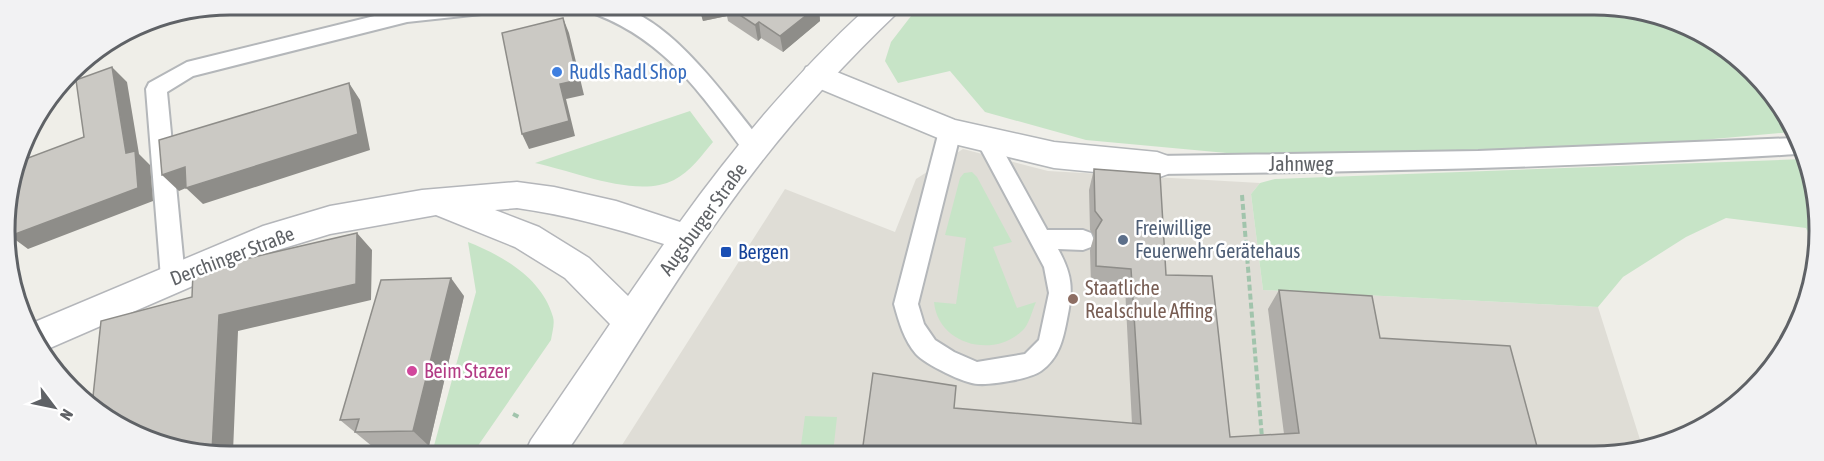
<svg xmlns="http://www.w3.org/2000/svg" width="1824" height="461" font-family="'Asap Condensed',sans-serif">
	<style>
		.education { fill: #dfddd6 }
		.green { fill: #c7e4c7 }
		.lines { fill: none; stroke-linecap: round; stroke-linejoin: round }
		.lane-casing { stroke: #b4b7ba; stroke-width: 4 }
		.street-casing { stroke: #b4b7ba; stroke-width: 3 }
		.secondary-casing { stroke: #b4b6ba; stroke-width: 3 }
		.path { stroke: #a1c4ac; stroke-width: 4; stroke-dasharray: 6 3; stroke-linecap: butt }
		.lane { fill: #fff; fill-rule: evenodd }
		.street { fill: #fff; fill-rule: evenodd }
		.secondary { fill: #fff; fill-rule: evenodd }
		.wall { fill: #afada9 }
		.shaded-wall { fill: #8e8d89 }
		.building { fill: #cbc9c4; stroke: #8e8d89; stroke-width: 1.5 }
		.shop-dot { fill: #3f7fe0; stroke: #fff; stroke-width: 2 }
		.service-dot { fill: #5c6f8a; stroke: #fff; stroke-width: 2 }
		.transit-dot { fill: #1a4fb4; stroke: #fff; stroke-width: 2 }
		.education-dot { fill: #8d6e63; stroke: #fff; stroke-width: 2 }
		.hotel-dot { fill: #d1479c; stroke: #fff; stroke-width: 2 }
		.labels { text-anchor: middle; stroke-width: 5; stroke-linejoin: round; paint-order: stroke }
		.shop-label { font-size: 20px; fill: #366cbe; stroke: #fff; text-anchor: start }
		.street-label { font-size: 20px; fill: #5f6266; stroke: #fff }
		.service-label { font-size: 20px; fill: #4e5e75; stroke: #fff; text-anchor: start }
		.transit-label { font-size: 20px; fill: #164399; stroke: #fff; text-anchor: start }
		.education-label { font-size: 20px; fill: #785e54; stroke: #fff; text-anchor: start }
		.hotel-label { font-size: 20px; fill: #b23c85; stroke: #fff; text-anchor: start }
		.rim { fill: none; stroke: #5f6266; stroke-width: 3 }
	</style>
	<rect width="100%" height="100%" fill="#efeee8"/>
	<path class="education" d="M963,149L1048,171L1260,183L1251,194L1263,290L1598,307L1643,449L1623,455L617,453L785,189L895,232L916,179Z"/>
	<path class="green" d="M918,7L1637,9L1719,42L1781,105L1792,132L1568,152L1259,156L1086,140L985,112L950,71L898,83L885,61L891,42Z
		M690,111L713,142C702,155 690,172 674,180C637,199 574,171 535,163Z
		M1804,159L1815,186V250L1806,228L1726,218L1686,237L1623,277L1598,307L1263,290L1251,194L1260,183L1275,179Z
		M972,172L977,177L1012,242L993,247L1017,308L1036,302C1032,311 1029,325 1022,331C992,359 938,344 934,302L956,304L966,238L945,235L960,178L964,173Z
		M468,242C503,256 542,278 553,317C555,324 552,333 551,340L473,453H432L476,292Z
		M805,416L837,417L833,453H800Z"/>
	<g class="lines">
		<g class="lane-casing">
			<path id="lane" d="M434,5H509L507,10L500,12L407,22L193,76L167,92L185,278L181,285L173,288L165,285L161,278L146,89L149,83L187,62L407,8Z
				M585,6C595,6 607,4 617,6C674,21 727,99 763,143L766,149L763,155L755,157L747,155C700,93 664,37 587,11Z
				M950,123L957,125L961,131L918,304L924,324L935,340L954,352L977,362L1025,354L1039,340L1049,293L1044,267L976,140L980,134L987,132L994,134L1047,230H1083L1091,233L1094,240L1091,247L1083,250L1058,249C1073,276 1073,290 1067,319C1063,340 1059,358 1041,371C1030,379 992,385 978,384C965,384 925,364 916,354C904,340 899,322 894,304L939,131L943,125Z
				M1795,138L1801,153L1798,154C1584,167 1371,172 1157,174L1149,171L1146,165L1149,159L1157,156L1478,151Z"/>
		</g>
		<g class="street-casing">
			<path id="street" d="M817,64L955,120L1054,142L1157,152L1168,156L1173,165L1168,174L1157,178L1054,168L950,143L806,83L802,75L806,67Z"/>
		</g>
		<g class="secondary-casing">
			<path id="secondary" d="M869,6L901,7L897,13C832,75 773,142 721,216C666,293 619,375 566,453H525L531,440L610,324L565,278L515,247L436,215L330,234L271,252L43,351L30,324L263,226L330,206L422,190L517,182L554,187L616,201L680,222C736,144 798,71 869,6ZM517,208C567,215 615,228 664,244L628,296L589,258L539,227L495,210Z"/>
		</g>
		<path class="path" d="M1242,195L1262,438
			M513,414L521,418"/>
		<use href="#lane" class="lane"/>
		<use href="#street" class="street"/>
		<use href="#secondary" class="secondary"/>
	</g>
	<path class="wall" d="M698,6H819L820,21L783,52L761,38L758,41L728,21L727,16L703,21Z
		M1094,169L1166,275L1230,437L1284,434L1268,309L1279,290L1380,338L1539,454L862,453L954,408L1132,424L1125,287L1091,285L1090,250L1094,236L1090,230L1089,190Z
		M464,296L429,446L373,447L340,420Z"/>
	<path class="shaded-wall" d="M699,6H725L727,16L703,21Z
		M818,6H819L820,21L783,52L780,36Z
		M563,18L569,33L584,95L566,99L575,136L529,149L522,134L560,84Z
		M759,22L761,38L758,41L755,25Z
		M112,67L127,82L139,154L150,165L153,201L28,249L13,238L7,240L6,221L126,153Z
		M349,83L360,100L370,150L203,204L186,188L179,191L162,175L185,167Z
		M357,233L372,250L371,300L238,331L233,452H212L219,315Z
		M451,278L464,296L429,446L413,431Z"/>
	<path class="building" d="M726,6H818L780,36L759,22L755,25Z
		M563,18L578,80L560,84L569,121L522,134L502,33Z
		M112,67L126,153L135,151L138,188L10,236L9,220L6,221L5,215L20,161L84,137L76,80Z
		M349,83L358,134L186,188L185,167L162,175L159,140Z
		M1094,169L1160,174L1166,275L1212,276L1230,437L1299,433L1279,290L1372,296L1380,338L1510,346L1539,454L862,453L873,373L956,386L954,408L1141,424L1131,269L1096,266V230L1102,220L1095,211Z
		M357,233L356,284L219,315L212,452H187L105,419L92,406L101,321L192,297L193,271Z
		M451,278L413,431L355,432L359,419L340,420L381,280Z"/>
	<circle class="shop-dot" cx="557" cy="72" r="6"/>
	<circle class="service-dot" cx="1123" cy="240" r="6"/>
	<rect class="transit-dot" x="720" y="246" width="12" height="12" rx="3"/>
	<circle class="education-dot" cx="1073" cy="299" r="6"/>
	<circle class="hotel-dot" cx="412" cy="371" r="6"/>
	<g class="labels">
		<g class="shop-label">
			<text x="569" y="79">Rudls Radl Shop</text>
		</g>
		<g class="street-label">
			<text x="1301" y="171">Jahnweg</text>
			<text transform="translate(703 219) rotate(-54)" y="7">Augsburger Straße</text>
			<text transform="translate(232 256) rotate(-21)" y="7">Derchinger Straße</text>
		</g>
		<g class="service-label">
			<text x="1135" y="235">Freiwillige<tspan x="1135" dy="23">Feuerwehr Gerätehaus</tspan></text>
		</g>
		<g class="transit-label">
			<text x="738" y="259">Bergen</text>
		</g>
		<g class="education-label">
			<text x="1085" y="295">Staatliche<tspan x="1085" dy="23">Realschule Affing</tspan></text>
		</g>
		<g class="hotel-label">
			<text x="424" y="378">Beim Stazer</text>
		</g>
	</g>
	<path d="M0 0H1824V461H0ZM230 15H1594A215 215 0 0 1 1809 230V231A215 215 0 0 1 1594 446H230A215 215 0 0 1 15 231V230A215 215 0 0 1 230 15Z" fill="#f2f2f3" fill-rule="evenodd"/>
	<path class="rim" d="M230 15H1594A215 215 0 0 1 1809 230V231A215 215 0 0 1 1594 446H230A215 215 0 0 1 15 231V230A215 215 0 0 1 230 15Z"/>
	<g transform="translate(54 407) rotate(122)" stroke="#ffffff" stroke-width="4.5" paint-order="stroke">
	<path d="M0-4.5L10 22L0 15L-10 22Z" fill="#5f6266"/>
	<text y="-9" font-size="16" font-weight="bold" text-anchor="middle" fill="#5f6266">N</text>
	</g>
</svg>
